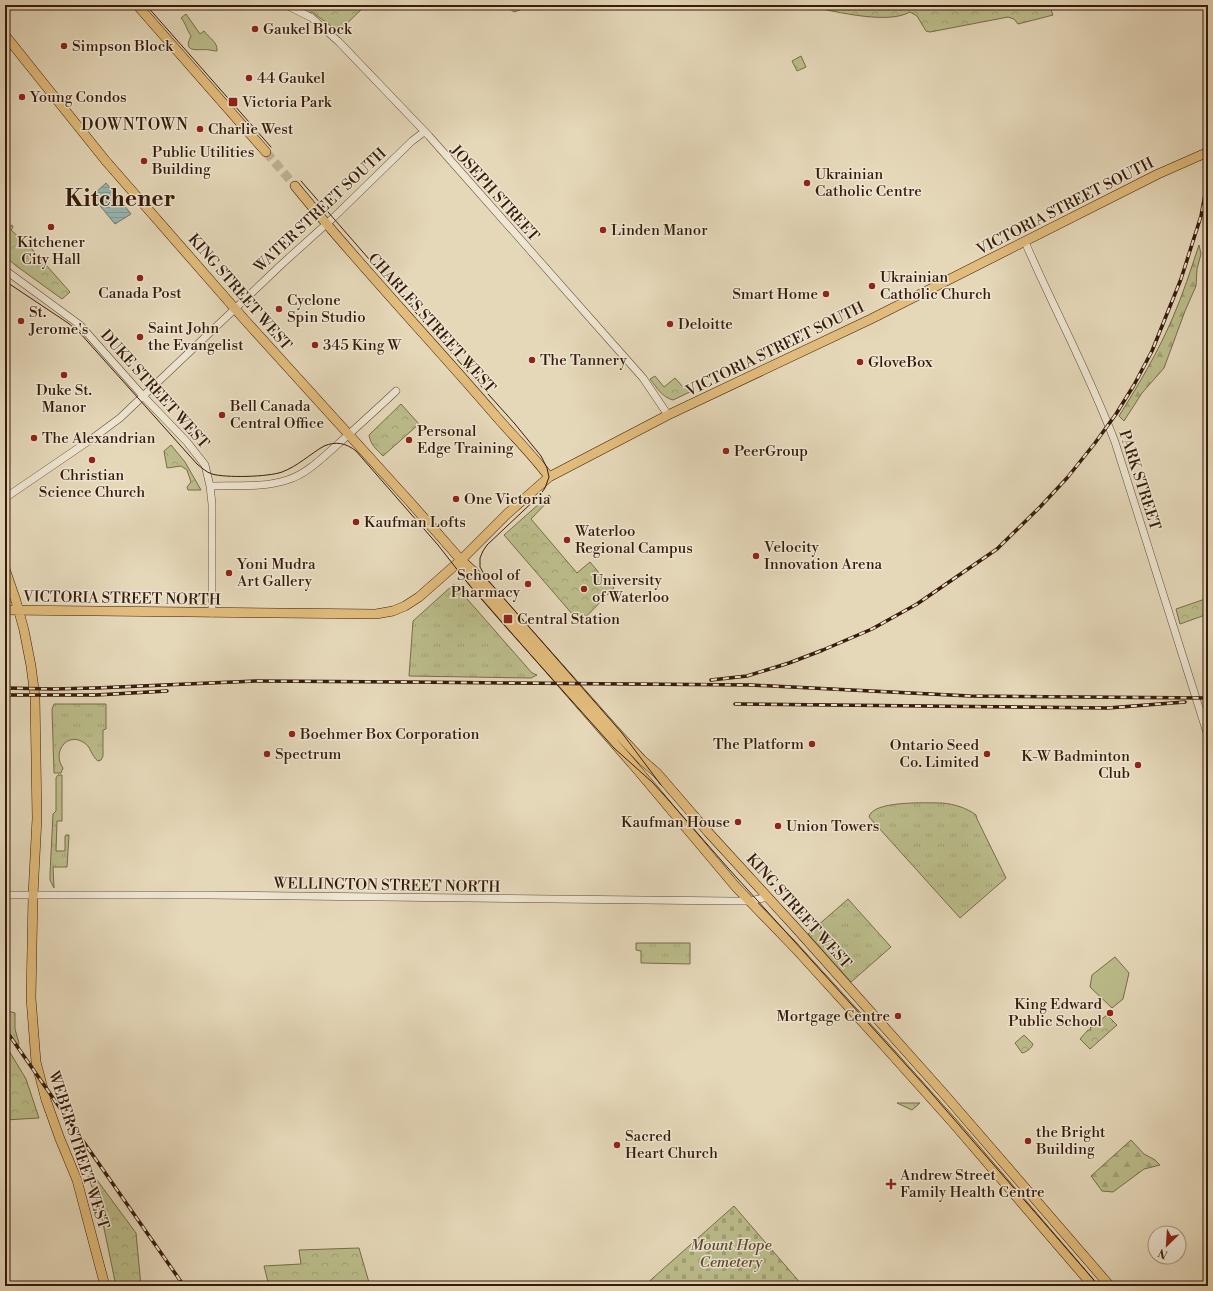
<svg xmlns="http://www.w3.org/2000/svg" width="1213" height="1291" font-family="'Libre Bodoni',serif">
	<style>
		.grass { fill: url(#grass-tufts); stroke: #796c4a }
		.forest { fill: url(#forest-firs); stroke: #796c4a }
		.cemetery { fill: url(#cemetery-stones); stroke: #796c4a }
		.park { fill: url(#park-crowns); stroke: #796c4a }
		.garden { fill: #bbbd8b; stroke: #796c4a }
		.water { fill: url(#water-rules); stroke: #717a71 }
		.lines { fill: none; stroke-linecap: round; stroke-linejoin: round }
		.major-tunnel { stroke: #c2b296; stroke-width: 9; stroke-dasharray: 9 4.5; stroke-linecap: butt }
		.minor-casing { stroke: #624a36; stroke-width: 8 }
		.major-casing { stroke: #371b0a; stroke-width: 10 }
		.minor { stroke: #eee6d2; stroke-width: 7 }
		.major { stroke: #e2bc7c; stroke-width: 9 }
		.tram { stroke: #371b0a; stroke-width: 1 }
		.rail-casing { stroke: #371b0a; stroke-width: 3.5 }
		.rail { stroke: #eee6d2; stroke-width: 2; stroke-dasharray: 6; stroke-linecap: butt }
		.poi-dot { fill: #8f2418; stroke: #eee6d2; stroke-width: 1.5 }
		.labels { text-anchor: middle; stroke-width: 3; stroke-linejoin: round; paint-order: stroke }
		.poi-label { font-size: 15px; fill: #371b0a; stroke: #eee6d2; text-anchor: start }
		.street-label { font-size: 15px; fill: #371b0a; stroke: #eee6d2 }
		.park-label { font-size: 15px; font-style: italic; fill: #5f4c31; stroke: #eee6d2 }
		.neighbourhood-label { font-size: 16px; letter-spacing: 1px; fill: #371b0a; stroke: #eee6d2 }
		.town-label { font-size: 23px; font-weight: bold; fill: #371b0a; stroke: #eee6d2 }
	</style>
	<defs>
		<pattern id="grass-tufts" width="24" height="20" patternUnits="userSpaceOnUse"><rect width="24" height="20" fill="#bbbd8b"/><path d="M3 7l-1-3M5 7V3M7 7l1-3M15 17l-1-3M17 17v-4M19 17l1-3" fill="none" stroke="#a1a277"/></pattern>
		<pattern id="forest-firs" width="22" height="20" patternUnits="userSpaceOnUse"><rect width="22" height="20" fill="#bbbd8b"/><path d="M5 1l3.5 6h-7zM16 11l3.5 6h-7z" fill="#a1a277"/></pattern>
		<pattern id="cemetery-stones" width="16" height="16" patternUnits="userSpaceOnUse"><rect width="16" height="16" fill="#bbbd8b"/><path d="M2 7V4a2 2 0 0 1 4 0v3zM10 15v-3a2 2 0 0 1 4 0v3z" fill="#a1a277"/></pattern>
		<pattern id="park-crowns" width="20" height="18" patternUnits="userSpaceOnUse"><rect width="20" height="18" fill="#bbbd8b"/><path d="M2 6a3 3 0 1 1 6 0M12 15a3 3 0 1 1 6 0" fill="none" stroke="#a1a277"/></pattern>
		<pattern id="water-rules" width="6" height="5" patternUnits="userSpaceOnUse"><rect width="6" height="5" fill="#97b9b5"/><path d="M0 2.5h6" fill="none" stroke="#839e9a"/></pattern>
	</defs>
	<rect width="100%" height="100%" fill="#e5d8b9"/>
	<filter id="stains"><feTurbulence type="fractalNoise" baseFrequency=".005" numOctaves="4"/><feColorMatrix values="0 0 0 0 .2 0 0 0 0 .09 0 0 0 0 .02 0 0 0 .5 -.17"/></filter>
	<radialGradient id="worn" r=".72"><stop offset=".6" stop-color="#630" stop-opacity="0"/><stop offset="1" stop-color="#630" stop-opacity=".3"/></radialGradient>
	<path class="grass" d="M454,584L532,673L537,675L531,678L409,676L413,621Z
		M54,704H106V729L103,730V756L101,760L98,761C91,756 91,746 83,742C66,732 52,753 63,768L61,773H54L52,709Z
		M58,775H62V821H57L56,851H65V836L66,835H69L67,867H53L54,888L50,880V874L53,814L56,811V778Z
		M942,803C954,804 967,808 976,815L977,819L1006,878L960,918L869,817C872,800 929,803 942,803Z
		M848,899L891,947L851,982L808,934Z
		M636,943H690V964L641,963V951L636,950Z
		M5,1012H12L15,1013V1029L19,1043L18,1046L5,1027Z
		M897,1103H920L912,1110Z"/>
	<path class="forest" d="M505,5H534L514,12Z
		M1199,245L1201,254L1197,269L1196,286L1185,311L1164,368L1142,393L1124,421L1119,416C1139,384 1158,352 1173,317C1183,294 1191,269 1199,245Z
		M1131,1140L1144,1154L1155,1160L1160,1165L1144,1169L1113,1192L1102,1191L1091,1176Z"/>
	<path class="cemetery" d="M734,1206L803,1286H644Z"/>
	<path class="park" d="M293,5H366L337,33L335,29L312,12L307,13Z
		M800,5H1049L1053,15L1018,24L1014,19L1008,17L930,32L926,31L917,16L910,12C885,26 828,9 800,5Z
		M801,56L806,67L797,71L792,61Z
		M12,225L13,227L11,230L31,248L70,292L62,299L15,265L5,256V230Z
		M655,376L664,387L675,378L683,387L687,384L692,391L673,400C662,397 657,388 650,379Z
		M401,404L419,424L383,456C377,450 370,444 369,435Z
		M171,445L185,462L201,490H188L187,487L191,482L187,470L181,466L167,468L164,451Z
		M549,495L551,498L531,519L577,573L590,562L605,580L610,582L614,588L580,623L504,535Z
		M1208,598V614L1180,624L1176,609Z
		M1107,1015L1117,1025L1090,1049L1080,1039L1088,1030H1091L1090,1028Z
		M1024,1035L1033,1044C1032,1048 1027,1052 1022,1053L1015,1043Z
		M5,1044L26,1079L39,1118L5,1120Z
		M88,1176H94L136,1233L141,1286H116L100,1209Z
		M359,1248L370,1286H269L264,1266L301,1264L299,1250Z"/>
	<path class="garden" d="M186,14L200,34L204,31C209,38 218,42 217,51C214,51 211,50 209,50C201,48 181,55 191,36C187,30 185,22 181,18Z
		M1115,957L1129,973L1123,999L1112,1008L1090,987L1092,975Z"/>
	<path class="water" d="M106,183L131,214L115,224L92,196Z"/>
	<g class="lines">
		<path class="major-tunnel" d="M266,152L295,186"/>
		<g class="minor-casing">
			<path id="minor" d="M286,5L312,18L339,42L429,136L643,378L668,415
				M1025,242C1054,309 1089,373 1115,442L1208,736
				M5,270L80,325L143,396L187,442L205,465L210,486L212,504V613
				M210,486C235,485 264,488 287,480C307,474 322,458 337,445C357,427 377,409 396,391
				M5,498L93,438L120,418L282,264L333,218L412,141L424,132
				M5,895H209L733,901H750L768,897"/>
		</g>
		<g class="major-casing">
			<path id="major" d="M137,5L266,152
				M5,35L105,160L244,319L410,502L461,560L473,571L619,735L642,760L657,773L708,832L795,927L945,1095L1110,1286
				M295,186C359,265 429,338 495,415C513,436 533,455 549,477
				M462,563L468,576L635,767L736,887L795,948L887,1049L954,1124L1093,1286
				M5,569L16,601L24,630L31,666L35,697L37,818L33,895L31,998L36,1062L46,1100L60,1139L77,1180L105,1286
				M5,610L376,614L393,611L405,606L419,597L461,560L507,514L549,477L668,415L871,319L1158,174L1208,152"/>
		</g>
		<use href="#minor" class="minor"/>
		<use href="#major" class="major"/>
		<path class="tram" d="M146,5L271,147
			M301,181L437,337L515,424L541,456L547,468L549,477L545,488L540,495L487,545L483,551L480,558V567L487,579L622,733L661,785
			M5,281L68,323L79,332L197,464C202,468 206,472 212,474C226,478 268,477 282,472C298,466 310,454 324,446C336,441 346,443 356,451L438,545L470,586L504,625L614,748L652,782L664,795L728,868L926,1087L1099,1286"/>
		<g class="rail-casing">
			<path id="rail" d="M711,680L747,676L789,663L823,650L872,629L917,604L997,549L1040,507L1067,478L1095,443L1116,414L1134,385L1152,351L1181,279L1201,216L1208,178
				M5,688L53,689L96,688L256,681L404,682L751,685L970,696L1208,698
				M5,695H96L167,691
				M735,704L1108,708L1185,702
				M5,1029L184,1286"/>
		</g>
		<use href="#rail" class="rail"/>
	</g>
	<g class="poi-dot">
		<circle cx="255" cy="29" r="4"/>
		<circle cx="64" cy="46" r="4"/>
		<circle cx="249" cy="78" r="4"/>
		<circle cx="22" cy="97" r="4"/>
		<rect x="228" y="97" width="10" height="10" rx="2"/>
		<circle cx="200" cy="129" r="4"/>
		<circle cx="144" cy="161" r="4"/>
		<circle cx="807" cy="183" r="4"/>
		<circle cx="51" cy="227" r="4"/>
		<circle cx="603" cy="230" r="4"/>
		<circle cx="140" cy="278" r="4"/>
		<circle cx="872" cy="286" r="4"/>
		<circle cx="826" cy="294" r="4"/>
		<circle cx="279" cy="309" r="4"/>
		<circle cx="21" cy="321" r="4"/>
		<circle cx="670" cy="324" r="4"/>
		<circle cx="140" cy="337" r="4"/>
		<circle cx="315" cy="345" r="4"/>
		<circle cx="532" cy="360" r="4"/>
		<circle cx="860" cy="362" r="4"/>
		<circle cx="64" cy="375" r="4"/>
		<circle cx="222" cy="415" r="4"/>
		<circle cx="34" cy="438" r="4"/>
		<circle cx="409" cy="440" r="4"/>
		<circle cx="726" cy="451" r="4"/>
		<circle cx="92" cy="460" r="4"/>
		<circle cx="456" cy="499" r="4"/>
		<circle cx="356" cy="522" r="4"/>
		<circle cx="567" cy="540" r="4"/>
		<circle cx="756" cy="556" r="4"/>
		<circle cx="229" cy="573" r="4"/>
		<circle cx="528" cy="584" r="4"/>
		<circle cx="584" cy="589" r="4"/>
		<rect x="503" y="614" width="10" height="10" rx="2"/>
		<circle cx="292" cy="734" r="4"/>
		<circle cx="812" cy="744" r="4"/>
		<circle cx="267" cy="754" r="4"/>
		<circle cx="987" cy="754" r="4"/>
		<circle cx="1138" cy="765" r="4"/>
		<circle cx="738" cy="822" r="4"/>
		<circle cx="778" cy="826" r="4"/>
		<circle cx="1110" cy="1013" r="4"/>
		<circle cx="898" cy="1016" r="4"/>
		<circle cx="1028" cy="1141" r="4"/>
		<circle cx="617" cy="1145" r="4"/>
		<path d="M889 1178h4v4h4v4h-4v4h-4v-4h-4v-4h4z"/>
	</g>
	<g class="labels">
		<g class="poi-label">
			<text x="263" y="34">Gaukel Block</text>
			<text x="72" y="51">Simpson Block</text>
			<text x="257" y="83">44 Gaukel</text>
			<text x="30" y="102">Young Condos</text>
			<text x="242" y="107">Victoria Park</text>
			<text x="208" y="134">Charlie West</text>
			<text x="152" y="157">Public Utilities<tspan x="152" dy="17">Building</tspan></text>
			<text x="815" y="179">Ukrainian<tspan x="815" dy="17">Catholic Centre</tspan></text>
			<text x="611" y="235">Linden Manor</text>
			<text x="51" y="247" text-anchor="middle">Kitchener<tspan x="51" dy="17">City Hall</tspan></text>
			<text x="880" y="282">Ukrainian<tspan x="880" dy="17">Catholic Church</tspan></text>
			<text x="140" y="298" text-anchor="middle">Canada Post</text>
			<text x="818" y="299" text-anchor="end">Smart Home</text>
			<text x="287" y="305">Cyclone<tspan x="287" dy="17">Spin Studio</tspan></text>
			<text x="29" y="317">St.<tspan x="29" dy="17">Jerome's</tspan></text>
			<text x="678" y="329">Deloitte</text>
			<text x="148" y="333">Saint John<tspan x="148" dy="17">the Evangelist</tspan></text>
			<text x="323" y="350">345 King W</text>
			<text x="540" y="365">The Tannery</text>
			<text x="868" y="367">GloveBox</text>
			<text x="64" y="395" text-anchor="middle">Duke St.<tspan x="64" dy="17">Manor</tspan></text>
			<text x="230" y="411">Bell Canada<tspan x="230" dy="17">Central Office</tspan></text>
			<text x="417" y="436">Personal<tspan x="417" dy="17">Edge Training</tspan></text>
			<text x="42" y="443">The Alexandrian</text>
			<text x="734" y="456">PeerGroup</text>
			<text x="92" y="480" text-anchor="middle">Christian<tspan x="92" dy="17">Science Church</tspan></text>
			<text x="464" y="504">One Victoria</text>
			<text x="364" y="527">Kaufman Lofts</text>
			<text x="575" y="536">Waterloo<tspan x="575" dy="17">Regional Campus</tspan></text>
			<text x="764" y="552">Velocity<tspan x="764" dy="17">Innovation Arena</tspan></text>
			<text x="237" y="569">Yoni Mudra<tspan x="237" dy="17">Art Gallery</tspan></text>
			<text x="520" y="580" text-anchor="end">School of<tspan x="520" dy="17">Pharmacy</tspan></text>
			<text x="592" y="585">University<tspan x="592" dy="17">of Waterloo</tspan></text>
			<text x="517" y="624">Central Station</text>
			<text x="300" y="739">Boehmer Box Corporation</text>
			<text x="804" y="749" text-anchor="end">The Platform</text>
			<text x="979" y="750" text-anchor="end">Ontario Seed<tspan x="979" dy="17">Co. Limited</tspan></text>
			<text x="275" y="759">Spectrum</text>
			<text x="1130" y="761" text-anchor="end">K-W Badminton<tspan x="1130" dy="17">Club</tspan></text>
			<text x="730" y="827" text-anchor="end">Kaufman House</text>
			<text x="786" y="831">Union Towers</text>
			<text x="1102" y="1009" text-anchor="end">King Edward<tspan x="1102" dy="17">Public School</tspan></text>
			<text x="890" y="1021" text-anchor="end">Mortgage Centre</text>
			<text x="1036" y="1137">the Bright<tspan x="1036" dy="17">Building</tspan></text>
			<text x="625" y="1141">Sacred<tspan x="625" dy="17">Heart Church</tspan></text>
			<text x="900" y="1180">Andrew Street<tspan x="900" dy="17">Family Health Centre</tspan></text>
		</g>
		<g class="street-label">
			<text transform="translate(495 193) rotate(48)" y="5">JOSEPH STREET</text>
			<text transform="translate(1065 206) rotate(-27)" y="5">VICTORIA STREET SOUTH</text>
			<text transform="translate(320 210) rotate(-43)" y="5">WATER STREET SOUTH</text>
			<text transform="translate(240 292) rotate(49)" y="5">KING STREET WEST</text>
			<text transform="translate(432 323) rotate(48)" y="5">CHARLES STREET WEST</text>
			<text transform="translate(775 349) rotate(-26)" y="5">VICTORIA STREET SOUTH</text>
			<text transform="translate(155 389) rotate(48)" y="5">DUKE STREET WEST</text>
			<text transform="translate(1140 480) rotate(72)" y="5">PARK STREET</text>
			<text transform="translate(122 598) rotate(1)" y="5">VICTORIA STREET NORTH</text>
			<text transform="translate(387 885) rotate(1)" y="5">WELLINGTON STREET NORTH</text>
			<text transform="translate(799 911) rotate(48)" y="5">KING STREET WEST</text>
			<text transform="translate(79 1150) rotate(72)" y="5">WEBER STREET WEST</text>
		</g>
		<g class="park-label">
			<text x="731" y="1250">Mount Hope<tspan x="731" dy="17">Cemetery</tspan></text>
		</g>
		<g class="neighbourhood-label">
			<text x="135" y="130">DOWNTOWN</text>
		</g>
		<g class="town-label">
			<text x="120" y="206">Kitchener</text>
		</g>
	</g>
	<rect width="1213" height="1291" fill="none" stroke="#e5d8b9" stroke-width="20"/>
	<rect x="6" y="6" width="1201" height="1279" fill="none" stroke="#371b0a" stroke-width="2"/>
	<rect x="10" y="10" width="1193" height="1271" fill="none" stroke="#371b0a"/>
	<g transform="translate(1167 1245) rotate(205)"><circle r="19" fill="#eee6d2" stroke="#a59582"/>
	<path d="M0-3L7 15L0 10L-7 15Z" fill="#8f2418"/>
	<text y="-6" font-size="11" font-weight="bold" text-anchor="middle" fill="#371b0a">N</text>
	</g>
	<rect width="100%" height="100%" filter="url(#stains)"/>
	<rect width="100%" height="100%" fill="url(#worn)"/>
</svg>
